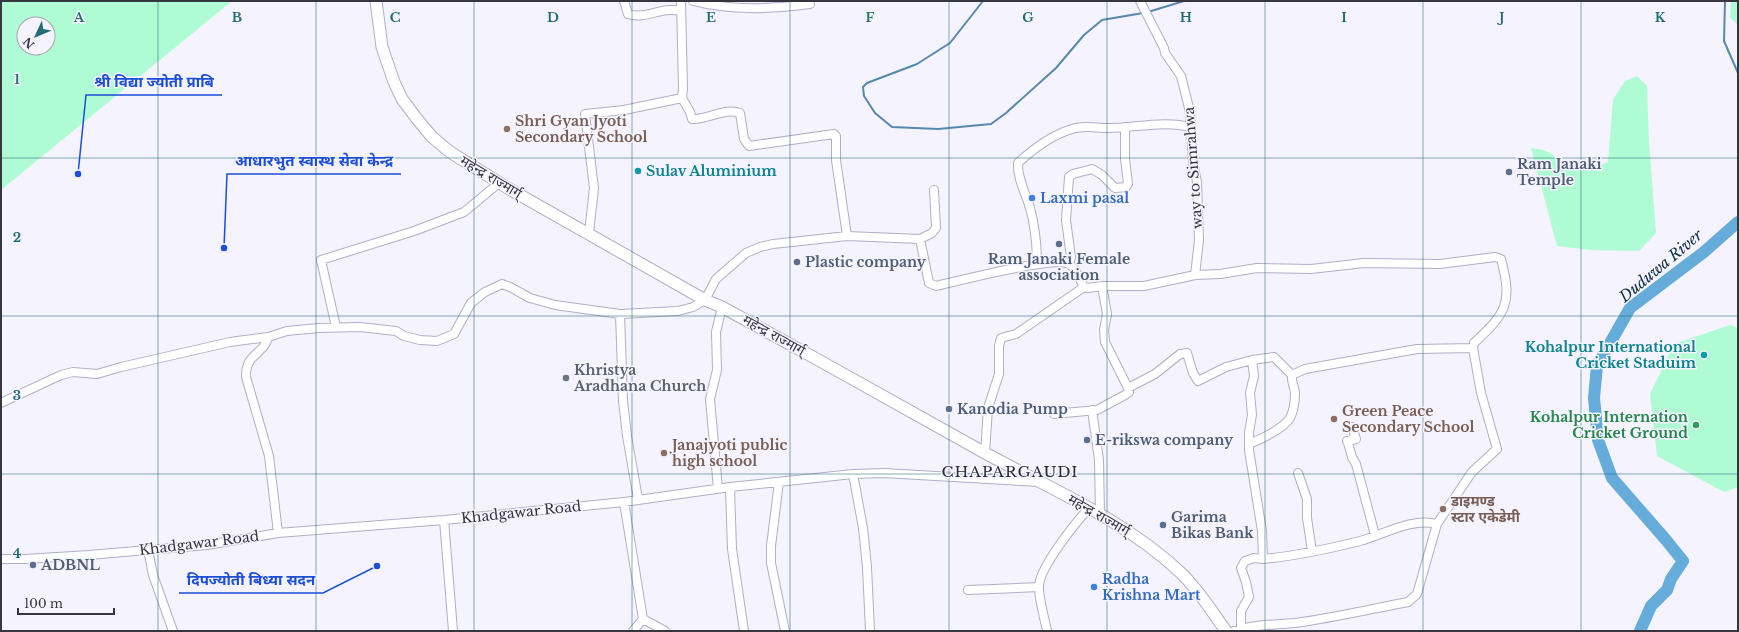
<svg xmlns="http://www.w3.org/2000/svg" width="1739" height="632" font-family="'Libre Baskerville','Noto Sans Devanagari',serif">
	<style>
		.green { fill: #affbd4; fill-rule: evenodd }
		.lines { fill: none; stroke-linecap: round; stroke-linejoin: round }
		.stream { stroke: #5888ac; stroke-width: 2 }
		.river { stroke: #66acda; stroke-width: 12 }
		.minor-casing { stroke: #b1aec8; stroke-width: 10 }
		.highway-casing { stroke: #b1aec8; stroke-width: 13 }
		.minor { stroke: #fff; stroke-width: 8 }
		.highway { stroke: #fff; stroke-width: 11 }
		.grid { fill: none; stroke: #226c75; stroke-width: 1; stroke-opacity: 0.55 }
		.education-dot { fill: #8d6e63; stroke: #f4f3fe; stroke-width: 1.5 }
		.culture-dot { fill: #0f9aa8; stroke: #f4f3fe; stroke-width: 1.5 }
		.service-dot { fill: #5c6f8a; stroke: #f4f3fe; stroke-width: 1.5 }
		.shop-dot { fill: #3f7fe0; stroke: #f4f3fe; stroke-width: 1.5 }
		.worship-dot { fill: #6b7280; stroke: #f4f3fe; stroke-width: 1.5 }
		.leisure-dot { fill: #2e9e5b; stroke: #f4f3fe; stroke-width: 1.5 }
		.labels { text-anchor: middle; stroke-width: 3; stroke-linejoin: round; paint-order: stroke }
		.education-label { font-size: 14px; font-weight: bold; fill: #785e54; stroke: #f4f3fe; text-anchor: start }
		.service-label { font-size: 14px; font-weight: bold; fill: #4e5e75; stroke: #f4f3fe; text-anchor: start }
		.street-label { font-size: 14px; fill: #373540; stroke: #f4f3fe }
		.culture-label { font-size: 14px; font-weight: bold; fill: #0d838f; stroke: #f4f3fe; text-anchor: start }
		.shop-label { font-size: 14px; font-weight: bold; fill: #366cbe; stroke: #f4f3fe; text-anchor: start }
		.worship-label { font-size: 14px; font-weight: bold; fill: #5b616d; stroke: #f4f3fe; text-anchor: start }
		.leisure-label { font-size: 14px; font-weight: bold; fill: #27864d; stroke: #f4f3fe; text-anchor: end }
		.water-label { font-size: 15px; font-style: italic; fill: #0d2c40; stroke: #f4f3fe }
		.neighbourhood-label { font-size: 15px; letter-spacing: 1px; fill: #2b283d; stroke: #f4f3fe }
		.grid-label { font-size: 13px; text-anchor: middle; font-weight: bold; fill: #226c75; stroke: #f4f3fe; stroke-width: 3; stroke-linejoin: round; paint-order: stroke }
		.leader { fill: none; stroke: #1d4ed8; stroke-width: 1.5 }
		.callout-dot { fill: #1d4ed8; stroke: #f4f3fe; stroke-width: 1.5 }
		.callout-label { font-size: 15px; text-anchor: middle; font-weight: bold; fill: #1d4ed8; stroke: #f4f3fe; stroke-width: 3; stroke-linejoin: round; paint-order: stroke }
	</style>
	<rect width="100%" height="100%" fill="#f4f3fe"/>
	<path class="green" d="M1,1H232L1,190ZM24,24H48V48H24Z
		M1731,1H1738V25L1730,17Z
		M1637,76L1647,86L1649,143L1656,233L1639,251L1590,250L1557,246L1531,148C1548,150 1554,152 1560,168H1592L1608,162L1613,100L1625,81Z
		M1730,325L1738,328V487L1724,492L1657,456L1650,394L1674,344Z"/>
	<g class="lines">
		<path class="stream" d="M983,1L950,43L917,64L867,83L863,87L864,96L875,113L892,127L938,129L991,124L1006,113L1056,68L1084,35L1102,20L1143,13
			M1725,1L1724,41L1738,73
			M1148,12L1184,1"/>
		<path class="river" d="M1640,631L1651,606L1667,590L1671,579L1683,561L1666,540L1612,478L1598,440L1594,398L1597,366L1630,308L1704,252L1738,222"/>
		<g class="minor-casing">
			<path id="minor" d="M624,1L628,14C646,20 661,6 680,11
				M681,1L683,88L682,98L690,112L692,119C707,120 726,107 740,113L744,139L749,146L834,134L836,136V160L847,236
				M693,1C732,11 770,9 810,4
				M1140,1L1164,48L1165,53L1181,76L1190,112L1193,162L1197,182L1199,240L1195,275
				M589,233L594,188L585,114L624,110L682,98
				M920,239L932,233L936,228L934,190
				M1037,264C1037,246 1035,226 1030,208C1026,194 1017,178 1018,163C1033,149 1052,135 1072,129C1084,125 1096,128 1108,128C1134,128 1165,120 1190,127
				M1069,264L1071,257L1066,220L1069,177L1073,174L1092,169L1102,175L1115,188L1126,187L1128,184L1125,159V127
				M1102,286L1107,314L1104,330L1105,342L1128,388L1155,374L1180,354L1187,353L1193,373L1198,381L1226,367L1252,360L1274,357L1292,375
				M620,314L623,401L627,436L638,499
				M336,327L321,260L414,231L464,212L499,183
				M268,337C265,354 245,353 246,377L269,456L278,533
				M1,403L61,375L73,372L97,374L121,367L230,342L268,337L287,331L319,328L360,327L396,331L404,336L420,340L437,341L454,334L471,303L485,292L502,284L510,287L530,298L555,305L620,314L678,311L693,307L705,300L716,279L746,253L760,247L773,244L847,236L920,239L929,283L936,286C957,281 1055,256 1069,264C1076,268 1080,280 1084,287L1088,288L1102,286H1144L1195,275L1220,274L1257,268L1311,269L1364,263L1440,264L1495,257L1501,259C1513,304 1506,313 1474,343L1473,348L1481,393L1497,449L1472,472L1437,524L1417,594L1408,602C1371,609 1333,618 1295,623C1275,625 1254,624 1234,631
				M1092,410L1099,460L1100,514
				M1054,414L1097,410L1125,395L1129,392L1128,388
				M1352,427L1356,439L1347,441L1348,443L1352,457L1356,464L1375,535
				M1249,444C1261,439 1283,429 1290,418C1293,412 1295,401 1295,393C1295,388 1291,383 1292,375L1305,369L1417,349L1473,348
				M985,453L988,408L999,374V346L1001,338L1016,334L1084,287
				M1298,473L1307,499V518L1312,551
				M853,474L863,528L867,567L870,631
				M779,482L771,546V563L785,631
				M730,487L732,549L744,631
				M718,489L710,399L717,370L716,332L722,307
				M624,502L643,619L665,631
				M444,520L453,631
				M148,550L153,575L173,631
				M1,559H25L89,555L207,545L278,533L444,520L624,502L730,487L853,474L884,473L1039,482
				M1263,559C1295,556 1328,549 1360,541C1383,535 1412,517 1437,524
				M968,590L1039,587
				M1241,628V611L1249,597L1246,582L1241,568L1245,561L1254,558L1263,559L1262,531L1249,450V432L1252,415L1250,393L1254,376L1252,360
				M633,631L643,619
				M1047,631C1045,620 1038,596 1039,585C1041,566 1075,523 1089,508"/>
		</g>
		<g class="highway-casing">
			<path id="highway" d="M376,1L382,47L394,82L402,99L417,119L432,137L450,152L511,190L705,300L722,307C810,355 898,404 985,453C1053,490 1125,520 1181,573C1199,590 1212,612 1226,631"/>
		</g>
		<use href="#minor" class="minor"/>
		<use href="#highway" class="highway"/>
	</g>
	<path class="grid" d="M158,1V631M316,1V631M474,1V631M632,1V631M790,1V631M949,1V631M1107,1V631M1265,1V631M1423,1V631M1581,1V631M1,158H1738M1,316H1738M1,474H1738"/>
	<g class="education-dot">
		<circle cx="507" cy="129" r="4"/>
		<circle cx="1334" cy="419" r="4"/>
		<circle cx="664" cy="453" r="4"/>
		<circle cx="1443" cy="509" r="4"/>
	</g>
	<g class="culture-dot">
		<circle cx="638" cy="171" r="4"/>
		<circle cx="1704" cy="355" r="4"/>
	</g>
	<g class="service-dot">
		<circle cx="1509" cy="172" r="4"/>
		<circle cx="1059" cy="244" r="4"/>
		<circle cx="797" cy="262" r="4"/>
		<circle cx="949" cy="409" r="4"/>
		<circle cx="1087" cy="440" r="4"/>
		<circle cx="1163" cy="525" r="4"/>
		<circle cx="33" cy="565" r="4"/>
	</g>
	<g class="shop-dot">
		<circle cx="1032" cy="198" r="4"/>
		<circle cx="1094" cy="587" r="4"/>
	</g>
	<circle class="worship-dot" cx="566" cy="378" r="4"/>
	<circle class="leisure-dot" cx="1696" cy="425" r="4"/>
	<g class="labels">
		<g class="education-label">
			<text x="515" y="126">Shri Gyan Jyoti<tspan x="515" dy="16">Secondary School</tspan></text>
			<text x="1342" y="416">Green Peace<tspan x="1342" dy="16">Secondary School</tspan></text>
			<text x="672" y="450">Janajyoti public<tspan x="672" dy="16">high school</tspan></text>
			<text x="1451" y="506">डाइमण्ड<tspan x="1451" dy="16">स्टार एकेडेमी</tspan></text>
		</g>
		<g class="service-label">
			<text x="1517" y="169">Ram Janaki<tspan x="1517" dy="16">Temple</tspan></text>
			<text x="1059" y="264" text-anchor="middle">Ram Janaki Female<tspan x="1059" dy="16">association</tspan></text>
			<text x="805" y="267">Plastic company</text>
			<text x="957" y="414">Kanodia Pump</text>
			<text x="1095" y="445">E-rikswa company</text>
			<text x="1171" y="522">Garima<tspan x="1171" dy="16">Bikas Bank</tspan></text>
			<text x="41" y="570">ADBNL</text>
		</g>
		<g class="street-label">
			<text transform="translate(1193 168) rotate(-94)" y="5">way to Simrahwa</text>
			<text transform="translate(491 177) rotate(31)" y="5">महेन्द्र राज्मार्ग्</text>
			<text transform="translate(774 335) rotate(29)" y="5">महेन्द्र राज्मार्ग्</text>
			<text transform="translate(521 512) rotate(-6)" y="5">Khadgawar Road</text>
			<text transform="translate(1099 515) rotate(30)" y="5">महेन्द्र राज्मार्ग्</text>
			<text transform="translate(199 543) rotate(-7)" y="5">Khadgawar Road</text>
		</g>
		<g class="culture-label">
			<text x="646" y="176">Sulav Aluminium</text>
			<text x="1696" y="352" text-anchor="end">Kohalpur International<tspan x="1696" dy="16">Cricket Staduim</tspan></text>
		</g>
		<g class="shop-label">
			<text x="1040" y="203">Laxmi pasal</text>
			<text x="1102" y="584">Radha<tspan x="1102" dy="16">Krishna Mart</tspan></text>
		</g>
		<g class="worship-label">
			<text x="574" y="375">Khristya<tspan x="574" dy="16">Aradhana Church</tspan></text>
		</g>
		<g class="leisure-label">
			<text x="1688" y="422">Kohalpur Internation<tspan x="1688" dy="16">Cricket Ground</tspan></text>
		</g>
		<g class="water-label">
			<text transform="translate(1661 266) rotate(-40)" y="5">Duduwa River</text>
		</g>
		<g class="neighbourhood-label">
			<text x="1010" y="477">CHAPARGAUDI</text>
		</g>
	</g>
	<g class="grid-label">
		<text x="79" y="22">A</text>
		<text x="237" y="22">B</text>
		<text x="395" y="22">C</text>
		<text x="553" y="22">D</text>
		<text x="711" y="22">E</text>
		<text x="870" y="22">F</text>
		<text x="1028" y="22">G</text>
		<text x="1186" y="22">H</text>
		<text x="1344" y="22">I</text>
		<text x="1502" y="22">J</text>
		<text x="1660" y="22">K</text>
		<text x="17" y="84">1</text>
		<text x="17" y="242">2</text>
		<text x="17" y="400">3</text>
		<text x="17" y="558">4</text>
	</g>
	<path class="leader" d="M78 174L86 95H222M224 248L227 174H401M377 566L323 593H179"/>
	<g class="callout-dot">
		<circle cx="78" cy="174" r="4"/>
		<circle cx="224" cy="248" r="4"/>
		<circle cx="377" cy="566" r="4"/>
	</g>
	<g class="callout-label">
		<text x="154" y="87">श्री विद्या ज्योती प्राबि</text>
		<text x="314" y="166">आधारभुत स्वास्थ सेवा केन्द्र</text>
		<text x="251" y="585">दिपज्योती बिध्या सदन</text>
	</g>
	<rect width="1739" height="632" fill="none" stroke="#373540" stroke-width="4"/>
	<g transform="translate(36 36) rotate(226)"><circle r="19" fill="#f4f3fe" stroke="#a8a7b2"/>
	<path d="M0-3L7 15L0 10L-7 15Z" fill="#226c75"/>
	<text y="-6" font-size="11" font-weight="bold" text-anchor="middle" fill="#373540">N</text>
	</g>
	<path d="M18 608v6h96v-6" fill="none" stroke="#373540" stroke-width="2"/>
	<text x="24" y="608" font-size="12" fill="#373540" stroke="#f4f3fe" stroke-width="3" paint-order="stroke">100 m</text>
</svg>
